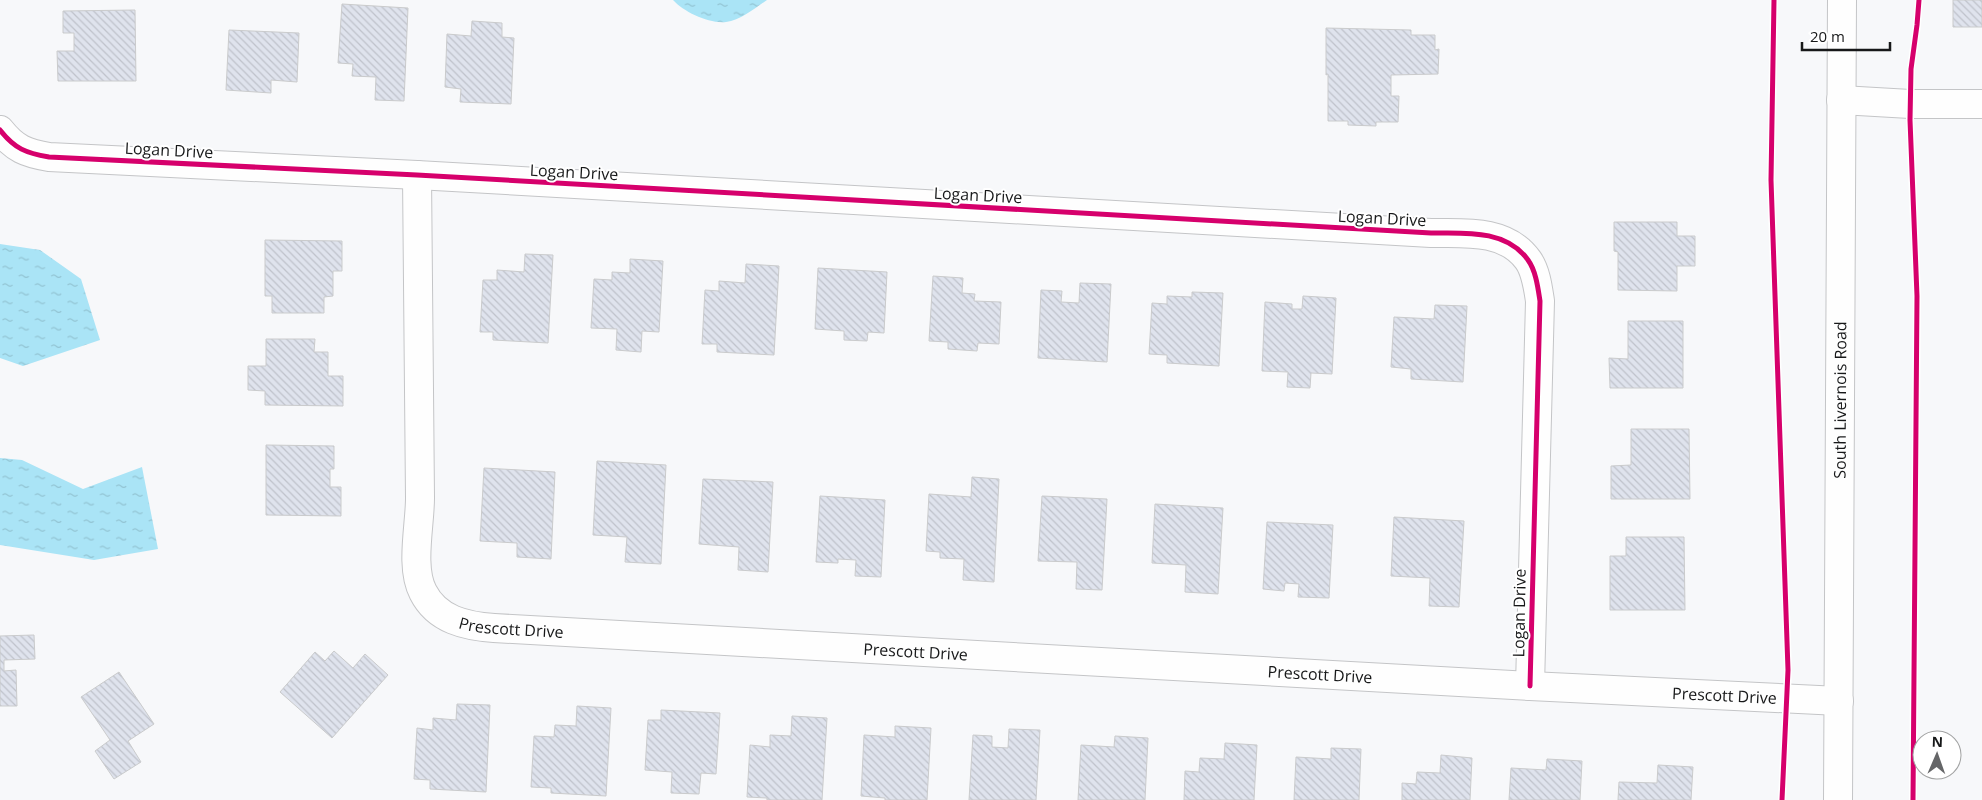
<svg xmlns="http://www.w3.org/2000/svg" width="1982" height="800" font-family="'Open Sans',sans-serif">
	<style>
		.water { fill: url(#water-ripples) }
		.building { fill: url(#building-back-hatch); stroke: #cacbcc }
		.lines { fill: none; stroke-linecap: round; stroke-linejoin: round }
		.minor-casing { stroke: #c4c5c7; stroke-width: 30 }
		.tertiary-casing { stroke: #c4c5c7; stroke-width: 30 }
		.minor { stroke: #fefefe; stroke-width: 28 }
		.tertiary { stroke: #fefefe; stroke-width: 28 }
		.cycleway-casing { stroke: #fff; stroke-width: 8 }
		.cycleway { stroke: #d6006c; stroke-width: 5 }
		.labels { text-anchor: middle; stroke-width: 4; stroke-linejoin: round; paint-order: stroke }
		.street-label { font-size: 16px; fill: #171819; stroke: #fff }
	</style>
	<defs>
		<pattern id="water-ripples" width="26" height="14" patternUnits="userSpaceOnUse" patternTransform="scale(1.25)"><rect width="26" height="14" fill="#aae4f6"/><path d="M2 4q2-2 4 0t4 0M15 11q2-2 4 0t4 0" fill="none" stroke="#92c3d2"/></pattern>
		<pattern id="building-back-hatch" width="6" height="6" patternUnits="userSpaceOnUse" patternTransform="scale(1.25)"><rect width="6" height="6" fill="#dfe3ed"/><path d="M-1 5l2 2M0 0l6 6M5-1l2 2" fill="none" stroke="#bfc2cb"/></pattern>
	</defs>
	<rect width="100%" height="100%" fill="#f7f8fa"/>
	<path class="water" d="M673,0H767C755,8 741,20 726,22C709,24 684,12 673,0Z
		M0,244L40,250L81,279L100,340L23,366L0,358Z
		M0,458L22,460L83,489L142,467L158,549L94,560L0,545Z"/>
	<path class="building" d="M1953,0H1982V27H1953Z
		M342,4L408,8L404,101L375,100L376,77L352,76L353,64L338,63Z
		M135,10L136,81H58L57,51H74V33H63V11Z
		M472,21L502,23V37L514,38L511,104L460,102L461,89L445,87L447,34L471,36Z
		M1326,28L1411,30V35H1435V50L1439,49L1438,74L1391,75V96H1399L1398,122H1376V126L1348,125V121H1328V74L1326,75Z
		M229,30L299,33L297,82L271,80V93L226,90Z
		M1614,222H1677V236H1695V266H1677V291L1618,290V252L1614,251Z
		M265,240L342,241V271H333V296L324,297V313H272V296H265Z
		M525,254L553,255L548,343L493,340V332H480L483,280H497V270L524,272Z
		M630,259L663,261L659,332L642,331L641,352L616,350L617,329L591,328L594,279L612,280V272L630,273Z
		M746,264L779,266L774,355L717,352V344H702L705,290L719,291V281L745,283Z
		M818,268L887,272L884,333L868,332L867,341L844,340V331L815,329Z
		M933,276L963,278L962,293L975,294L974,301L1001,302L999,344L978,343L977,351L948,349V342L929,341Z
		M1080,283L1111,284L1107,362L1038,358L1041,290L1062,291L1061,302L1079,303Z
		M1192,292L1223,293L1219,366L1167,363V355L1149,354L1152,303L1167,304V296L1192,297Z
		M1303,296L1336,298L1332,374L1311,373L1310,388L1287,387L1288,372L1262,371L1265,302L1292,304V309H1302Z
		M1435,305L1467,306L1463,382L1411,379V369L1391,367L1394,317L1434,319Z
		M1628,321H1683V388H1610L1609,358L1628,359Z
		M266,339H315L314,352H328V376H343V406L265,405V391L248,390V366H266Z
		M1631,429H1689L1690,499H1611V466L1631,465Z
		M266,445L334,446V469H330V487H341V516L266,515Z
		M597,461L666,465L661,564L625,562L627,537L593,535Z
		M484,468L555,472L551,559L517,557V543L480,541Z
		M972,477L999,479L994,582L963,580L964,559L940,558V552L926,551L929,494L971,497Z
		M703,479L773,482L768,572L738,570L739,547L699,544Z
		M820,496L885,500L881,577L855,576L856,560L838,559V563L816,562Z
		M1042,496L1107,499L1102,590L1076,589L1077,562L1038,561Z
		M1155,504L1223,508L1218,594L1185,592L1186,565L1152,563Z
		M1394,517L1464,521L1459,607L1429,606L1430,578L1391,576Z
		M1267,522L1333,525L1329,598L1298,597L1299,584L1285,583L1284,591L1263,589Z
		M1626,537H1684L1685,610H1610V556H1626Z
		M34,635L35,659L4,660V671L16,670L17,706H0V636Z
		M334,651L353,668L365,654L388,675L332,738L280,692L315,652L325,661Z
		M119,672L154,724L128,741L141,762L114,779L95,751L110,740L81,697Z
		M457,704L490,705L486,792L430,789V780L414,779L417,728L433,730V718L456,720Z
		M577,706L611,708L606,796L551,793V788L531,787L534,736L554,737L555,725L576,726Z
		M661,710L720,713L716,774L701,773L699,794L671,793L672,772L645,770L648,720H661Z
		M792,716L827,718L822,800H767V798L747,797L750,745L770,747V735L791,736Z
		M895,726L931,728L927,800H885V798L861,796L864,735L895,737Z
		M1009,729L1040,730L1036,800H969L973,735L992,736V747L1008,748Z
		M1115,736L1148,738L1145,800H1078L1081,745L1114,747Z
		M1225,743L1257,745L1254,800H1184L1185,771L1199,772L1200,758L1224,759Z
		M1331,748L1361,749L1359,800H1294L1296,757L1331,759Z
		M1441,755L1472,758L1470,800H1402V783L1416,784L1417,772L1440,773Z
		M1547,759L1582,761L1580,800H1509L1511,768L1546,770Z
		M1658,765L1693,767L1691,800H1618L1619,782L1657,783Z"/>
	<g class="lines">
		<g class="minor-casing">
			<g id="minor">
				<path d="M1841,100L1910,104H1982"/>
				<path d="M0,130C15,149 26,153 49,157L417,175L1431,233C1464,233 1506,229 1528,260C1536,271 1538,288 1540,301L1530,686"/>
				<path id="s1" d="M417,175C418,283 419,390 420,498C420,526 410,567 423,592C437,620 466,626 494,628L1530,686L1839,701"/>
			</g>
		</g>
		<g class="tertiary-casing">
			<g id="tertiary">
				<path id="s2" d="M1838,800L1842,0"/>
			</g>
		</g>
		<use href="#minor" class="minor"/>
		<use href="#tertiary" class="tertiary"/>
		<g class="cycleway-casing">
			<path id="cycleway" d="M1774,0L1771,180L1788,670L1782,800
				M0,130C15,149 26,153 49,157L417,175L1431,233C1464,233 1506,229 1528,260C1536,271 1538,288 1540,301L1530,686
				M1913,800L1917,296L1910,120L1911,69L1917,25L1919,0"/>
		</g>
		<use href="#cycleway" class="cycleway"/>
	</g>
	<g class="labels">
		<g class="street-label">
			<text transform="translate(169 150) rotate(3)" y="6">Logan Drive</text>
			<text transform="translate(574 172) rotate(3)" y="6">Logan Drive</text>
			<text transform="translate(978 195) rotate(3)" y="6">Logan Drive</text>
			<text transform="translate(1382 218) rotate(3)" y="6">Logan Drive</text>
			<text dy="6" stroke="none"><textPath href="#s2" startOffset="400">South Livernois Road</textPath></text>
			<text transform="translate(1519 613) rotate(-89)" y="6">Logan Drive</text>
			<text dy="6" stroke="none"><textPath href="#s1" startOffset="519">Prescott Drive</textPath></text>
			<text dy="6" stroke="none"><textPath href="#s1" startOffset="924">Prescott Drive</textPath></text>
			<text dy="6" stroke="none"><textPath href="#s1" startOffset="1329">Prescott Drive</textPath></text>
			<text dy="6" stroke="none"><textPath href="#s1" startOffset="1734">Prescott Drive</textPath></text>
		</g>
	</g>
	<g transform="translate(1937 755) rotate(2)"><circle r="24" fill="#ffffff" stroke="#a2a3a3"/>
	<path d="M0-4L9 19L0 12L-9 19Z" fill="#656668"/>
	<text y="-8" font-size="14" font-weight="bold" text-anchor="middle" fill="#171819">N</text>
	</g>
	<path d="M1802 42v8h88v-8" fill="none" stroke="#171819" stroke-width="2.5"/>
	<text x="1810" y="42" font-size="15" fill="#171819" stroke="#ffffff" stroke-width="4" paint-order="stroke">20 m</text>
</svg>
